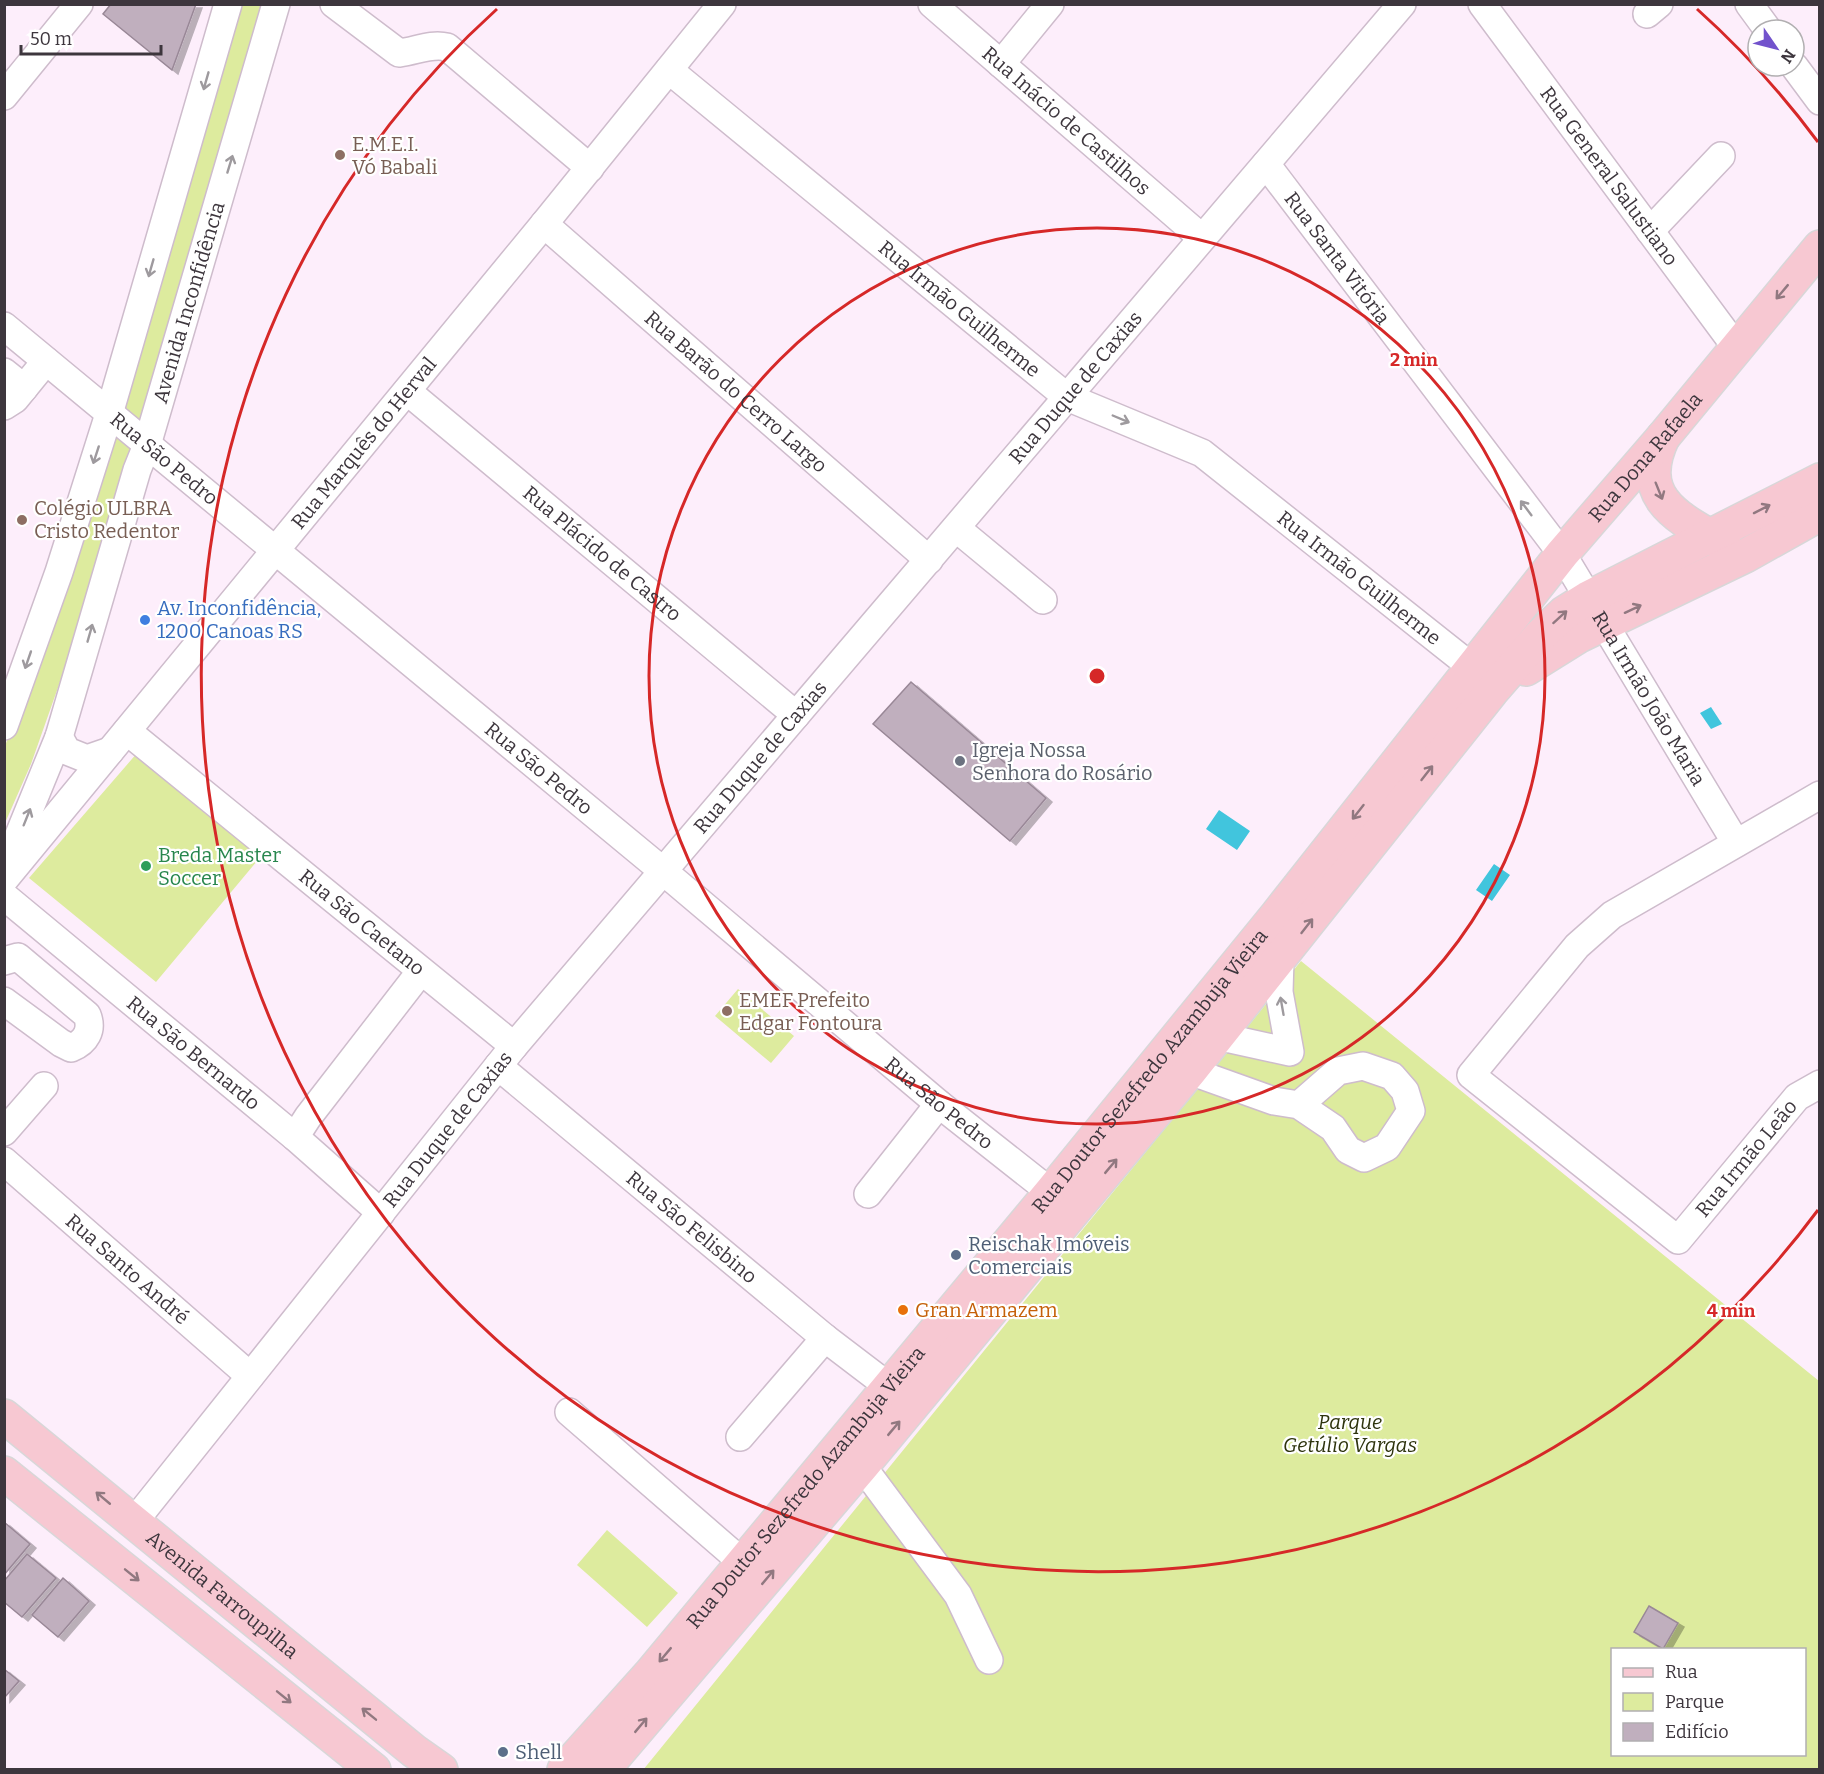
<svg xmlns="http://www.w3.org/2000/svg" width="1824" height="1774" font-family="Bitter,serif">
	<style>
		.green { fill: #ddeb9e; fill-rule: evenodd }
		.water { fill: #41c5dd }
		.building { fill: #c0afbe; stroke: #998897; stroke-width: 1.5; filter: url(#shadow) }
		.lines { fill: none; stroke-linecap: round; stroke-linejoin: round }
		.minor-casing { stroke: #cebccc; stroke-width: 30 }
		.major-casing { stroke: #d8d7d8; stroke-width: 36 }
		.minor { stroke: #fff; stroke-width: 27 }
		.major { stroke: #f7c8d2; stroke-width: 33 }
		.oneway { stroke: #9e9a9e }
		.oneway2 { stroke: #917880 }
		.ring { fill: none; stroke: #d62828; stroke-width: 3 }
		.education-dot { fill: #8d6e63; stroke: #fff; stroke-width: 2 }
		.shop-dot { fill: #3f7fe0; stroke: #fff; stroke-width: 2 }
		.worship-dot { fill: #6b7280; stroke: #fff; stroke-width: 2 }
		.leisure-dot { fill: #2e9e5b; stroke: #fff; stroke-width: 2 }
		.service-dot { fill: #5c6f8a; stroke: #fff; stroke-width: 2 }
		.food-dot { fill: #e8710a; stroke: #fff; stroke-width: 2 }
		.labels { text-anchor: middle; stroke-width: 4.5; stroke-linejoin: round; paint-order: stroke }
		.street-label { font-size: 20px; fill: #3d363d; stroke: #fff }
		.education-label { font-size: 20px; fill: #785e54; stroke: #fff; text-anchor: start }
		.shop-label { font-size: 20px; fill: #366cbe; stroke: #fff; text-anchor: start }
		.worship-label { font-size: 20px; fill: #5b616d; stroke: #fff; text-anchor: start }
		.leisure-label { font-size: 20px; fill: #27864d; stroke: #fff; text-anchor: start }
		.service-label { font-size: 20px; fill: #4e5e75; stroke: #fff; text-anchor: start }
		.food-label { font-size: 20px; fill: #c56008; stroke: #fff; text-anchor: start }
		.park-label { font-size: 20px; font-style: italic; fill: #2e340d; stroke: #fff }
		.centre { fill: #d62828; stroke: #fff; stroke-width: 3 }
		.ring-label { font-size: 18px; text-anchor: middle; font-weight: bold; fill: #d62828; stroke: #fff; stroke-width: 4.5; stroke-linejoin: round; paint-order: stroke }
	</style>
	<defs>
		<filter id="shadow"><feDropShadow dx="6" dy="4" stdDeviation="0" flood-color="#0004"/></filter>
	</defs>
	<rect width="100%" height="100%" fill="#fdeefb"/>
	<path class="green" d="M234,5H263L67,662L31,764L5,823V746L38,656Z
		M138,752L263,854L156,982L29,878Z
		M1301,961L1819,1381V1769L643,1770ZM1612,1650H1804V1754H1612Z
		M738,989L794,1036L771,1063L715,1016Z
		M607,1530L678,1593L647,1627L577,1565Z"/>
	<path class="water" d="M1711,707L1722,724L1711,729L1700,713Z
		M1219,810L1250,831L1237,850L1206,829Z
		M1494,864L1510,875L1492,901L1476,890Z"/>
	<path class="building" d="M111,4H196L172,70L103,14Z
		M911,682L1046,798L1010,841L873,724Z
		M4,1522L30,1544L4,1575Z
		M27,1554L56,1578L22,1617L4,1602V1581Z
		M63,1578L89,1601L58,1637L32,1615Z
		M1649,1606L1678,1623L1663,1649L1634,1632Z
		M4,1669L19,1681L4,1698Z"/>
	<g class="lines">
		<g class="minor-casing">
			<g id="minor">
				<path d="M334,4L399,53C416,51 431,43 447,47L590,168"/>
				<path id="s1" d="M932,4L1202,238"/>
				<path id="s2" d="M1482,4L1736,347"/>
				<path d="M1749,4L1768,30"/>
				<path d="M1647,14L1659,4"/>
				<path d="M1001,64L1050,4"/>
				<path d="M1794,66L1820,101"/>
				<path id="s3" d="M669,70L1067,397L1202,453L1473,668"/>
				<path d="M4,96L79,4"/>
				<path id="s4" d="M1266,164L1562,554L1736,843"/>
				<path id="s5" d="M544,224L929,560"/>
				<path d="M1650,231L1721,156"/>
				<path id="s6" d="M4,326L663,871L939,1104L1067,1205"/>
				<path d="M4,372L24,388"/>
				<path id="s7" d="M407,391L796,715"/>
				<path d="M4,406L15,399L46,361"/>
				<path d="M956,528L1043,600"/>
				<path d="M4,726L59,572L109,414L228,4"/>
				<path id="s8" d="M127,731L514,1046"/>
				<path d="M59,737L67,751L87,759L110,751"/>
				<path id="s9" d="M1820,795L1612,915L1577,946L1471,1075L1678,1240L1797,1097L1820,1084"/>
				<path id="s10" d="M7,864L59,737L137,470L147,445L276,4"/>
				<path id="s11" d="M4,880L544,224L722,4"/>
				<path id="s12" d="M4,896L295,1137L381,1213"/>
				<path d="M4,961L18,957L87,1015C93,1030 86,1042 71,1048L61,1043L4,1001"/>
				<path d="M1217,1036L1290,1052L1279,992L1280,959"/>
				<path id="s13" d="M498,1066L825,1338L888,1386"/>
				<path d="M1190,1071L1274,1101L1299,1105L1333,1128L1348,1150L1364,1158L1387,1147L1411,1111L1405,1091L1392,1076L1363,1066L1338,1071L1299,1105"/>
				<path d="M4,1132L44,1086"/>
				<path d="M295,1137L308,1117L421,971"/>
				<path id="s14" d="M4,1161L250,1376"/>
				<path d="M868,1194L939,1104"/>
				<path d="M569,1412L742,1562"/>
				<path d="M740,1437L825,1338"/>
				<path d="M862,1466L958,1595L989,1660"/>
				<path id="s15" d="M133,1523L514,1046L1402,4"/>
			</g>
		</g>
		<g class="major-casing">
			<g id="major">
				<path d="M1663,437C1634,499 1679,518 1724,544"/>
				<path d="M1526,669L1579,636L1745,556L1820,514"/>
				<path id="s16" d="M4,1416L414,1751L441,1770"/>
				<path d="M4,1473L374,1770"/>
				<path id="s17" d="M564,1770L651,1673L1051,1192L1276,916L1562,554L1664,436L1820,247"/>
				<path d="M603,1770L862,1466L1190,1071L1492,691L1539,637L1564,613L1588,598L1820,480"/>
			</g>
		</g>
		<use href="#minor" class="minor"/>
		<use href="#major" class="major"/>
	</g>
	<defs><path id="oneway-shaft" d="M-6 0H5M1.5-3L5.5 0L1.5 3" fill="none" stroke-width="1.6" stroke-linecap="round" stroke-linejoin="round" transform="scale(1.5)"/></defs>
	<g class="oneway">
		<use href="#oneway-shaft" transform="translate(206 81) rotate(106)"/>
		<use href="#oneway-shaft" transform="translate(230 164) rotate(-73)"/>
		<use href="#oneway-shaft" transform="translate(151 268) rotate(106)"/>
		<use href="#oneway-shaft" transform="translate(1121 419) rotate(23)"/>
		<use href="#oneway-shaft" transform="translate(96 455) rotate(108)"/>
		<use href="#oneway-shaft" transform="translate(1526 508) rotate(-127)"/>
		<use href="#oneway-shaft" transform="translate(90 633) rotate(-74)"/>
		<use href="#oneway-shaft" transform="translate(28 660) rotate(109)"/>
		<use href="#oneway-shaft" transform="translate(27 817) rotate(-68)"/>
		<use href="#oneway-shaft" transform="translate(1282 1006) rotate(-100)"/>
	</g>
	<g class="oneway2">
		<use href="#oneway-shaft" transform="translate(1782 292) rotate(130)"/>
		<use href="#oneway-shaft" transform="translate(1659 491) rotate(68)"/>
		<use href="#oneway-shaft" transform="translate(1762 509) rotate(-27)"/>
		<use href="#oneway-shaft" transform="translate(1633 609) rotate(-25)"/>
		<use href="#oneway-shaft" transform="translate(1560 617) rotate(-42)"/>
		<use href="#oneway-shaft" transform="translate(1427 773) rotate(-52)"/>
		<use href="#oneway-shaft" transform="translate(1358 812) rotate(128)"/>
		<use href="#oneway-shaft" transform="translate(1307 926) rotate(-52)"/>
		<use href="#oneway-shaft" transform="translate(1111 1166) rotate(-50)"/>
		<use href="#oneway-shaft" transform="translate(894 1428) rotate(-50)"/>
		<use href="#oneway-shaft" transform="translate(103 1498) rotate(-140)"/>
		<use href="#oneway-shaft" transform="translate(132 1575) rotate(39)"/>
		<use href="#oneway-shaft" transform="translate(768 1577) rotate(-50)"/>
		<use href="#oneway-shaft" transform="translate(665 1655) rotate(130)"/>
		<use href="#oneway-shaft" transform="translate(284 1697) rotate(39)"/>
		<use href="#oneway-shaft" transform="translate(369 1714) rotate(-141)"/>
		<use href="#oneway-shaft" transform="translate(641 1725) rotate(-50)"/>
	</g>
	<g class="ring">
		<circle cx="1097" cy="676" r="448"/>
		<path d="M1818 1210A897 897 0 1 1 497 9M1697 9A897 897 0 0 1 1818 142"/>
	</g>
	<g class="education-dot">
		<circle cx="340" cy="155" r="6"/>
		<circle cx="22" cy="520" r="6"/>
		<circle cx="727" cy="1011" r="6"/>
	</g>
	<circle class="shop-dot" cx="145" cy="620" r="6"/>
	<circle class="worship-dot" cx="960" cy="761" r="6"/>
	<circle class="leisure-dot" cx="146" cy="866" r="6"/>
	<g class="service-dot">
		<circle cx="956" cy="1255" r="6"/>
		<circle cx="503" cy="1752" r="6"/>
	</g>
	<circle class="food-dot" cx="903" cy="1310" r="6"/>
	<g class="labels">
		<g class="street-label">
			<text dy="7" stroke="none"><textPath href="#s1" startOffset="178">Rua Inácio de Castilhos</textPath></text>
			<text dy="7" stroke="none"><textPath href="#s2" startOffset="214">Rua General Salustiano</textPath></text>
			<text dy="7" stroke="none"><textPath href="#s4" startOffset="118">Rua Santa Vitória</textPath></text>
			<text dy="7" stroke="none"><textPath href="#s10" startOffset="591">Avenida Inconfidência</textPath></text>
			<text dy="7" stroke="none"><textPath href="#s3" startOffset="376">Rua Irmão Guilherme</textPath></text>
			<text dy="7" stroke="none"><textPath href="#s15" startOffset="1476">Rua Duque de Caxias</textPath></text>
			<text dy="7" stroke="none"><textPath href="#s5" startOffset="255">Rua Barão do Cerro Largo</textPath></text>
			<text dy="7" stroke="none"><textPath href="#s11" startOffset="566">Rua Marquês do Herval</textPath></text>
			<text dy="7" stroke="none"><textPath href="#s17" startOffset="1701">Rua Dona Rafaela</textPath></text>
			<text dy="7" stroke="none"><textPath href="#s6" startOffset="208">Rua São Pedro</textPath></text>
			<text dy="7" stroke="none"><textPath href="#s7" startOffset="254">Rua Plácido de Castro</textPath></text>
			<text dy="7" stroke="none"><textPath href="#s3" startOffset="862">Rua Irmão Guilherme</textPath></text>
			<text dy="7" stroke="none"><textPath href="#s4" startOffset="658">Rua Irmão João Maria</textPath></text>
			<text dy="7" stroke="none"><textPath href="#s15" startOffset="990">Rua Duque de Caxias</textPath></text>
			<text dy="7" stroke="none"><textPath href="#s6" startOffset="694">Rua São Pedro</textPath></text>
			<text dy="7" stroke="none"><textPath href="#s8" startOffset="303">Rua São Caetano</textPath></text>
			<text dy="7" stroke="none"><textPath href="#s12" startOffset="246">Rua São Bernardo</textPath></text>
			<text dy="7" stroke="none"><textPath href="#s17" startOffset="912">Rua Doutor Sezefredo Azambuja Vieira</textPath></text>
			<text dy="7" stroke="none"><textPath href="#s6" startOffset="1216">Rua São Pedro</textPath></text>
			<text dy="7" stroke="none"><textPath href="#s15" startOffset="504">Rua Duque de Caxias</textPath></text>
			<text dy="7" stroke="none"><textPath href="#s9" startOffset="825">Rua Irmão Leão</textPath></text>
			<text dy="7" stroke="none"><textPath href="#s13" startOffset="252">Rua São Felisbino</textPath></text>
			<text dy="7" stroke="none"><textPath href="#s14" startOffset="164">Rua Santo André</textPath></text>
			<text dy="7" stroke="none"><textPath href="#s17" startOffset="372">Rua Doutor Sezefredo Azambuja Vieira</textPath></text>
			<text dy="7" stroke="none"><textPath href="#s16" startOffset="282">Avenida Farroupilha</textPath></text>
		</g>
		<g class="education-label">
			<text x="352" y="151">E.M.E.I.<tspan x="352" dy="23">Vó Babali</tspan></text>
			<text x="34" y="515">Colégio ULBRA<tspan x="34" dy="23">Cristo Redentor</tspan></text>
			<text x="739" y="1007">EMEF Prefeito<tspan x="739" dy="23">Edgar Fontoura</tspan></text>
		</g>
		<g class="shop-label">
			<text x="157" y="615">Av. Inconfidência,<tspan x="157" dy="23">1200 Canoas RS</tspan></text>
		</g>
		<g class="worship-label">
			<text x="972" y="757">Igreja Nossa<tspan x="972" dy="23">Senhora do Rosário</tspan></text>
		</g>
		<g class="leisure-label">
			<text x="158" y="862">Breda Master<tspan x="158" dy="23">Soccer</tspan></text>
		</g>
		<g class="service-label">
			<text x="968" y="1251">Reischak Imóveis<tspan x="968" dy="23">Comerciais</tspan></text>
			<text x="515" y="1759">Shell</text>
		</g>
		<g class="food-label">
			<text x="915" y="1317">Gran Armazem</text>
		</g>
		<g class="park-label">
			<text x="1350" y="1429">Parque<tspan x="1350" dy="23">Getúlio Vargas</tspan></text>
		</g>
	</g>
	<circle cx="1097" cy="676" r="9" class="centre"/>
	<g class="ring-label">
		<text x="1414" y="366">2 min</text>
		<text x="1731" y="1317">4 min</text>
	</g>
	<rect width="1824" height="1774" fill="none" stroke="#3d363d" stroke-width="12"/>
	<rect x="1611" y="1648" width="195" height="108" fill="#ffffff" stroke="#b1afb1" stroke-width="1.5"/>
	<rect x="1623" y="1668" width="30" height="9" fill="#f7c8d2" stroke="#b1afb1" stroke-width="1.5"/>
	<text x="1665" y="1678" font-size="18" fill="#3d363d">Rua</text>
	<rect x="1623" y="1693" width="30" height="18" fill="#ddeb9e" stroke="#b1afb1" stroke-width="1.5"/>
	<text x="1665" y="1708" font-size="18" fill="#3d363d">Parque</text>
	<rect x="1623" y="1723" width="30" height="18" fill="#c0afbe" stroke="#b1afb1" stroke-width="1.5"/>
	<text x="1665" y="1738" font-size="18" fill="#3d363d">Edifício</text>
	<g transform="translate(1776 48) rotate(125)"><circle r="28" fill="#ffffff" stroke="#b1afb1" stroke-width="1.5"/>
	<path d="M0-4.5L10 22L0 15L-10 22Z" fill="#7252cc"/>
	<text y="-9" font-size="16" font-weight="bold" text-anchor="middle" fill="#3d363d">N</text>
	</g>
	<path d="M21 45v9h140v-9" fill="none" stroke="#3d363d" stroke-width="3"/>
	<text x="30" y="45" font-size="18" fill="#3d363d" stroke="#ffffff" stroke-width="4.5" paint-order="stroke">50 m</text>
</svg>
